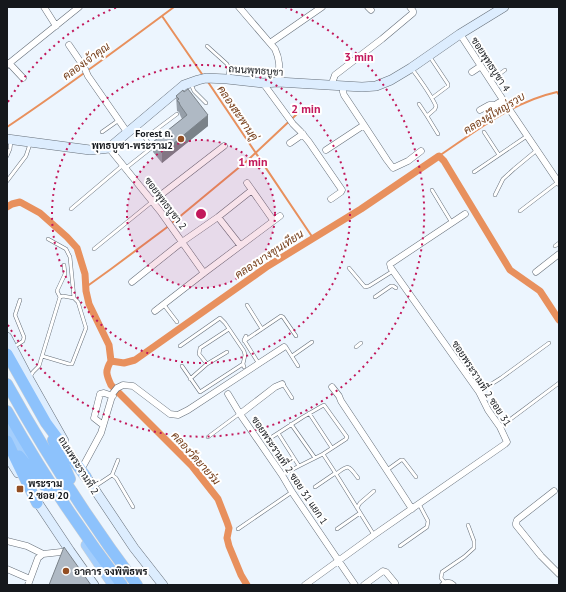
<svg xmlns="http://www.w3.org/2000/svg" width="566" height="592" font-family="'PT Sans',Sarabun,sans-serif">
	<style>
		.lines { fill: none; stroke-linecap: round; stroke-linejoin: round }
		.stream { stroke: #e8905d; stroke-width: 2 }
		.canal { stroke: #e8905d; stroke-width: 7 }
		.service-casing { stroke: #666f79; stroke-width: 4 }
		.minor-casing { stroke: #666f79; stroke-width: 7 }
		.secondary-casing { stroke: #666f79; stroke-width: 10 }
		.trunk-casing { stroke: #d0d1d2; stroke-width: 11 }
		.motorway-casing { stroke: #d0d1d2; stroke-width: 12 }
		.service { stroke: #fff; stroke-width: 3 }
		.minor { stroke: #fff; stroke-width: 6 }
		.secondary { stroke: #ddedfe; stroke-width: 9 }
		.trunk { stroke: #a4cefc; stroke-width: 10 }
		.motorway { stroke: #8dc2fc; stroke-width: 11 }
		.wall { fill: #969fa9 }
		.shaded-wall { fill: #7a8289 }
		.building { fill: #afb9c4; stroke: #7a8289 }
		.ring { fill: none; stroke: #c2185b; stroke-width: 2; stroke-dasharray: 2 4 }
		.poi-dot { fill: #934e23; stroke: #fff; stroke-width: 1.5 }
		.labels { text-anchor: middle; stroke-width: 4; stroke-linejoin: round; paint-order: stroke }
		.street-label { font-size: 10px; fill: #15181c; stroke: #fff }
		.poi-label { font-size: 10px; font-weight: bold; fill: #15181c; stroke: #fff; text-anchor: start }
		.water-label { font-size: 11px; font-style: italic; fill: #743c17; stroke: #fff }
		.centre { fill: #c2185b; stroke: #fff; stroke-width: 2 }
		.ring-label { font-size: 12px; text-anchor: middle; font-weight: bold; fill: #c2185b; stroke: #fff; stroke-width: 4; stroke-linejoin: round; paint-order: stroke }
	</style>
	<rect width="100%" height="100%" fill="#ecf5fe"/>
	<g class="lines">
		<path class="stream" d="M162,16L204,77
			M208,82L313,238
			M7,127C64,89 119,48 174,7
			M439,156C476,131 512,102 557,92L559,95
			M86,287L111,269L166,228L248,160L298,113"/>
		<path class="canal" d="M7,207L12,204L20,202L40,213L67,237L77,248L85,274L86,291L89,304L109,345L111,361L124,363L135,360L268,266L361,209L439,156L444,161L510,270L540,291L559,320
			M111,361C105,371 106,374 111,385L192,466L218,499L227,522L229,528L227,538L229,546L241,575L247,585"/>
		<g class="service-casing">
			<path id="service" d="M207,46L227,64L229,69L228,77
				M430,57L448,84V86L432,98
				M412,69C421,81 430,93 436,106L435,109L427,116L419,104
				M490,81L505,70
				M191,84L194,91L206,103
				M427,116L438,134
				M136,127L145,138L177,114
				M102,132L119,120
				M484,132L499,155
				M7,156L10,149L11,141
				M126,168L150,149L151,146L145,138
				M474,172L527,136
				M7,181L26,156L30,144
				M432,190L452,223
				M495,195L503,179L514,169L537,150
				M71,209L123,165
				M520,211L558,182
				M48,239L66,249L70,257L74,298
				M555,246L559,243
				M94,249L153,201
				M349,268L365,287L369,286L393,271
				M60,297L57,291L65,274L64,265
				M375,297L391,286H393L396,288
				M164,305L177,322
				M247,305L262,329
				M246,336L244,340L259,364
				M244,341L281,316L283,317L296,336
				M180,346L220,318L225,323L244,351L245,355L243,364
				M14,347L23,341L24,337L15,315L20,300
				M284,347H286L298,366
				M356,347L361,343
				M292,356L312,342
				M207,364L227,352
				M182,366L200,392L243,364L244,367
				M30,377L33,372L39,366L60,297L63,296L74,298L78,302L86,328L72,364H69L42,356
				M190,379L207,364L199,354L200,348L229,329
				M282,384H283L292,398
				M479,392L501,378L549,343
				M309,413L332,448
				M291,424L315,458
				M500,427L559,383
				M278,433L299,466L323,454L336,474C349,464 348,465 358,478
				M208,437L239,414
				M272,437L303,417L322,406L324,405L347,437L346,439L323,454
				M387,470L401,460H403L416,477
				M112,475L118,460
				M282,475L299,466
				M94,487L112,475L116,478L133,507
				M315,487L334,474H336L374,535
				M357,508L360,503L374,491
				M238,529L292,492
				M337,529L360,513
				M400,546L427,527L428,521L419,504
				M445,583L441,578L442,572L464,557L474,548V541L468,525"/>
		</g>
		<g class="minor-casing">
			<path id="minor" d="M44,7L56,26
				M239,7L275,49C281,62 279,69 278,82
				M368,7L371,10
				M460,34L507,106L559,183
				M270,43L322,7
				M69,45L84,67L88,76L127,132
				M9,63L23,78
				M7,65L79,7
				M472,72L481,66
				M263,83L293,124L300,131L309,142L342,190L341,192L331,199
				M331,86L335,75L382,39L413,13V11L410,7
				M480,110L489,105H495L503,100
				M364,125L387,160L393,168L408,161L421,151
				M290,143L303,134
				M109,148L160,211L204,273
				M326,150L364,125L344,95L343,92V86
				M247,183L273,220
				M153,201L224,146
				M218,217L240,245
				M536,272L559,254
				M132,282L182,242L218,217L252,190
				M155,311L204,273L280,216
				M282,384L275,387L240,414L282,475L292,492L355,585
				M332,387L339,396L341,401C365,437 389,473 412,509
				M228,394L240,414
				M103,425L94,418L100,394L104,393L113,396
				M81,470L101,433L113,393L117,388L123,385L133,386L170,414L178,415L188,410L284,347
				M554,491L517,520L516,523V525L541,556L559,574
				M7,541L27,546L43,554
				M7,569L30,579
				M28,585L38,558L43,554L70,551
				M305,585L374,535L505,444L507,442L500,427L488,410L479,392L391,268L390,264L465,214
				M364,585L383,571L386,572L395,583
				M443,585C446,582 450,582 453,585"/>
		</g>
		<g class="secondary-casing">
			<path id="secondary" d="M7,139L90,150L101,149L109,148L184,85L198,80L206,78L227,79L263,83L278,82L362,87L376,86L391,80L411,68L460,34L504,7
				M7,337L29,379L64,441
				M7,456L18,473
				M83,472L134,548L163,585
				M34,497L70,551L94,585"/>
		</g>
		<g class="trunk-casing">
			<path id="trunk" d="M7,424L30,460
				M86,545L113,585"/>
		</g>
		<g class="motorway-casing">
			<path id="motorway" d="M7,354L46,423L86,477
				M7,384C46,454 89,521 137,585
				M7,411C41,471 80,530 122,585
				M53,440L70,479
				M7,441L37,503
				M19,456L51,493"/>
		</g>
		<use href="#service" class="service"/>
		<use href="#minor" class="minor"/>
		<use href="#secondary" class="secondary"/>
		<use href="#trunk" class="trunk"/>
		<use href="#motorway" class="motorway"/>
	</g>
	<path class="wall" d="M176,96L208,126L162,163L153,152V142L182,119L180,115L179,112L177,111Z"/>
	<path class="shaded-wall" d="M208,115V126L162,163V153Z"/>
	<path class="building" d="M188,89L208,115L162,153L153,142L187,115L180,105L179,102L177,101L179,99L176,96L183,90L184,92Z
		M64,547L91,585H49Z"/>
	<circle cx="201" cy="214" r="74" fill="#c2185b" fill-opacity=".12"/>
	<g class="ring">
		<circle cx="201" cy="214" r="74"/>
		<circle cx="201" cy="214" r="149"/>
		<path d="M8 102A223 223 0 0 1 117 7M285 7A223 223 0 1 1 8 325"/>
	</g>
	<g class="poi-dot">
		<circle cx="181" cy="139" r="4"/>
		<rect x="16" y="485" width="8" height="8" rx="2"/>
		<circle cx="66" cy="571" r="4"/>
	</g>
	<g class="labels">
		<g class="street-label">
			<text transform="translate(491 64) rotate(57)" y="4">ซอยพุทธบูชา 4</text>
			<text transform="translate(256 70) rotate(4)" y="4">ถนนพุทธบูชา</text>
			<text transform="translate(166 203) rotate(53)" y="4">ซอยพุทธบูชา 2</text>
			<text transform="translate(482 383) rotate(57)" y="4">ซอยพระรามที่ 2 ซอย 31</text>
			<text transform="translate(79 465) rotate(58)" y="4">ถนนพระรามที่ 2</text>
			<text transform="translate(290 470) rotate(56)" y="4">ซอยพระรามที่ 2 ซอย 31 แยก 1</text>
		</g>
		<g class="poi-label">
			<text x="173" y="137" text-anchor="end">Forest ถ.<tspan x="173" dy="12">พุทธบูชา-พระราม2</tspan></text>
			<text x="28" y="487">พระราม<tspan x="28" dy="12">2 ซอย 20</tspan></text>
			<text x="74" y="575">อาคาร จงพิพิธพร</text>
		</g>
		<g class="water-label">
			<text transform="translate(86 61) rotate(-36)" y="4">คลองเจ้าคุณ</text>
			<text transform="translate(238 113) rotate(56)" y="4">คลองสะพานคู่</text>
			<text transform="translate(494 113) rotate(-31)" y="4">คลองผู้ใหญ่รวบ</text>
			<text transform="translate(269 254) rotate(-33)" y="4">คลองบางขุนเทียน</text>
			<text transform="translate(196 458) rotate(48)" y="4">คลองวัดยายร่ม</text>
		</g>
	</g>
	<circle cx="201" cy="214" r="6" class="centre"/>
	<g class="ring-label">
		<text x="359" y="61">3 min</text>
		<text x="306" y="113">2 min</text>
		<text x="253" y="166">1 min</text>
	</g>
	<rect width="566" height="592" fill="none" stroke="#15181c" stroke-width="16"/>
</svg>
